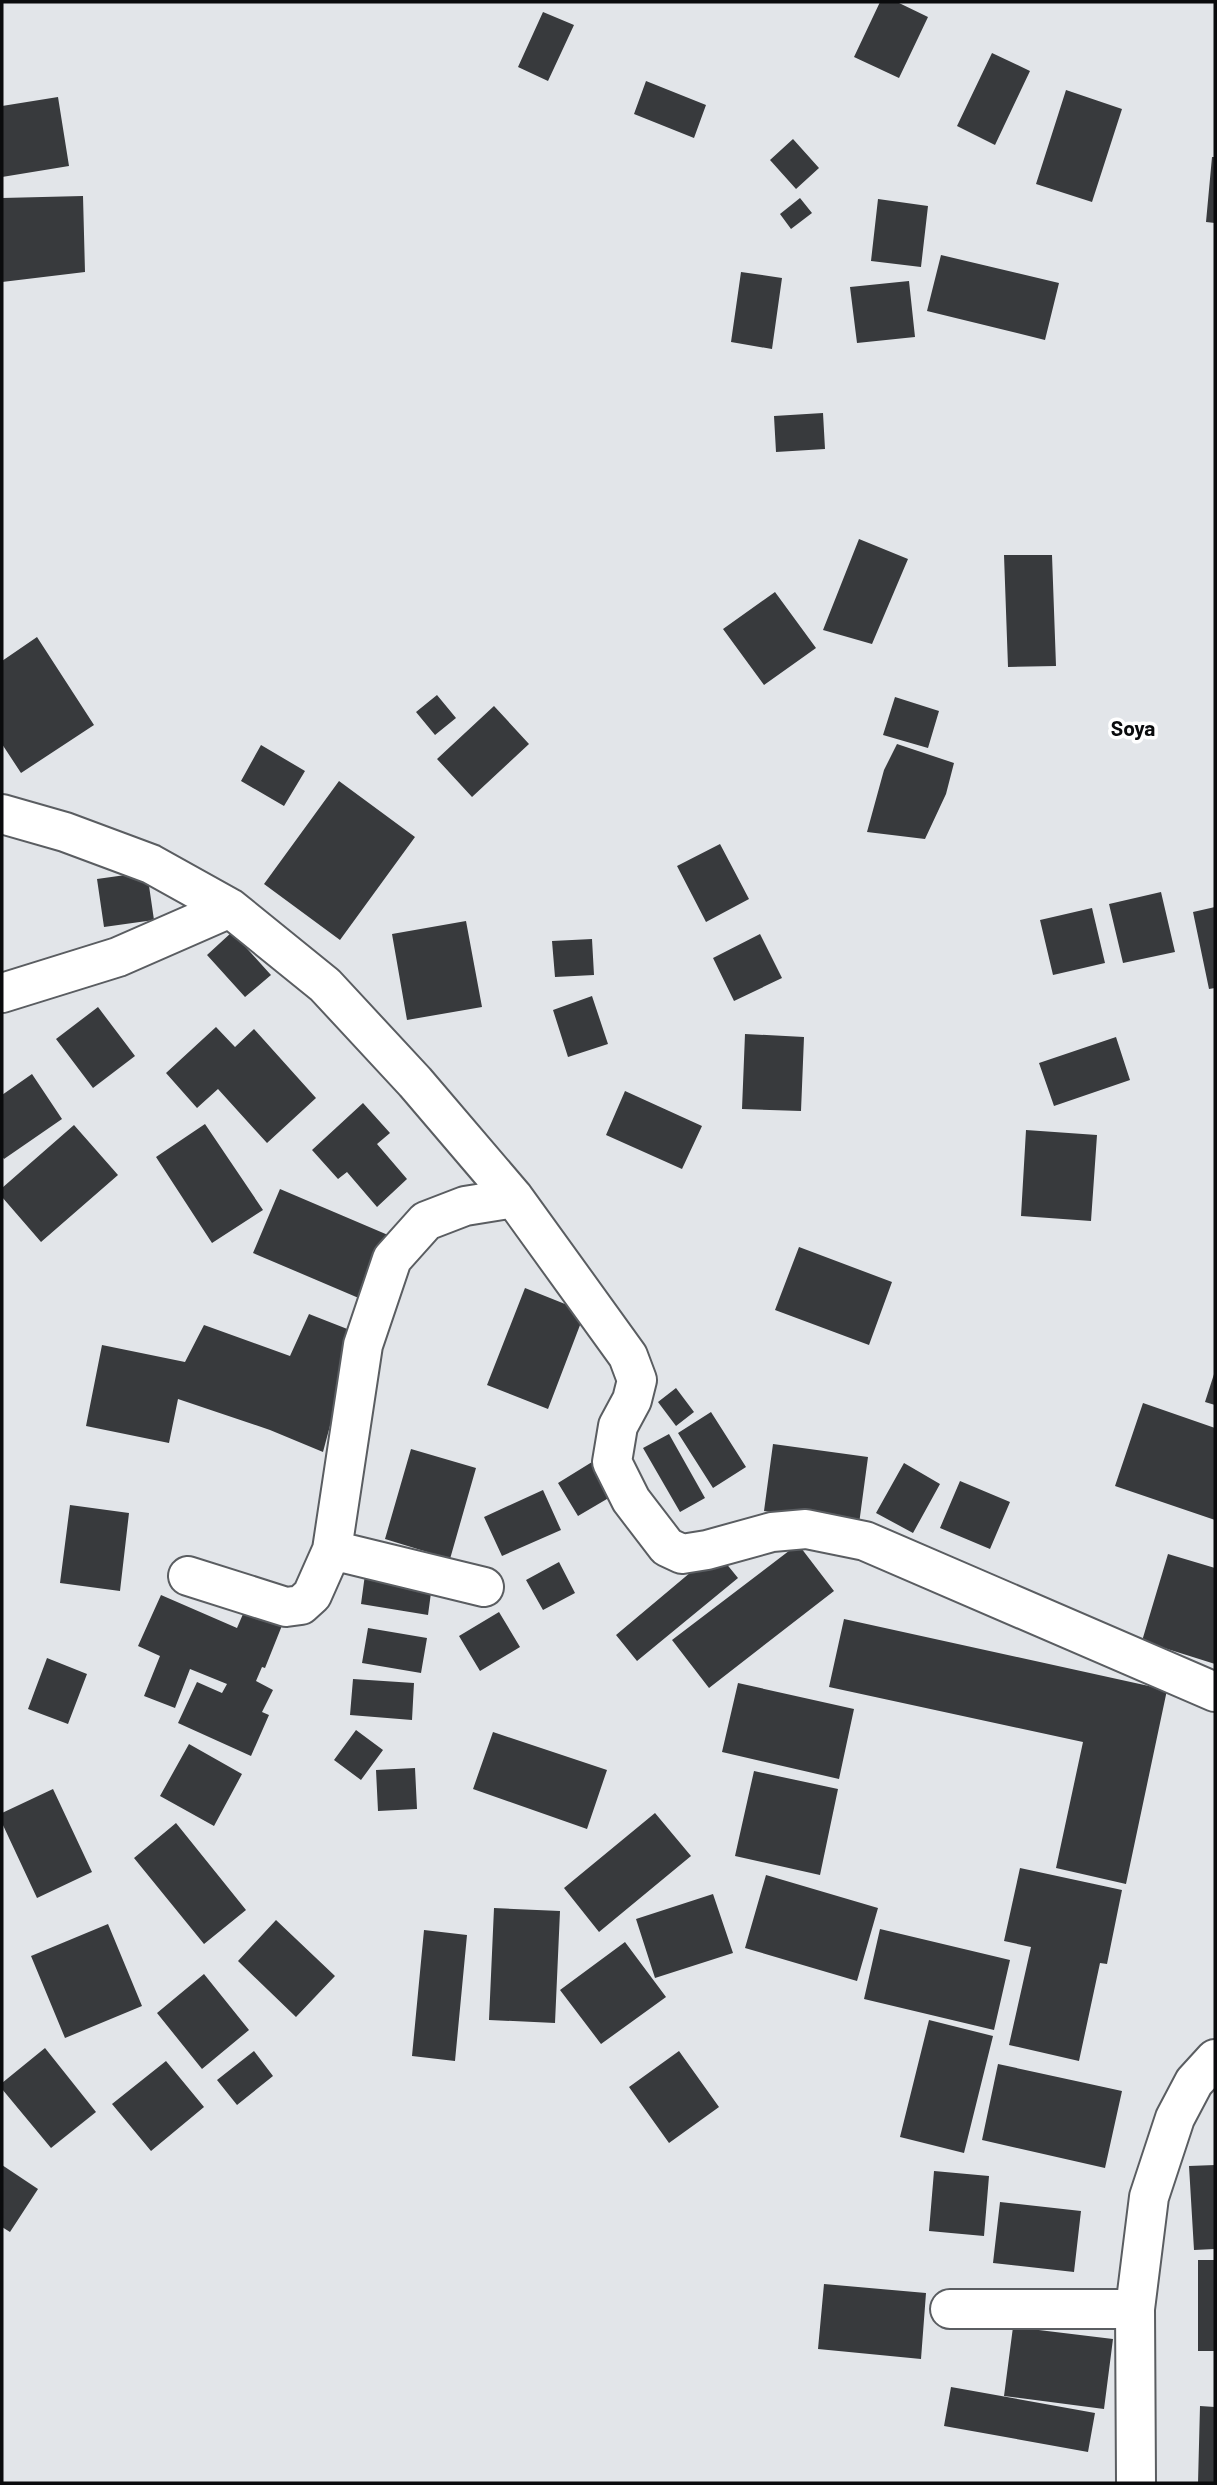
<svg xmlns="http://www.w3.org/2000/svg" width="1217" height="2485" font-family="Barlow,sans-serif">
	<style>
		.building { fill: #383a3d }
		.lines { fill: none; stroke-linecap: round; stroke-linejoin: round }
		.minor-casing { stroke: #5a5d61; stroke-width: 42 }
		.secondary-casing { stroke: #5a5d61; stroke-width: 42 }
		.minor { stroke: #fff; stroke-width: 38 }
		.secondary { stroke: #fff; stroke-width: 38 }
		.labels { text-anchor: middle; stroke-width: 7; stroke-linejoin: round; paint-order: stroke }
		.quarter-label { font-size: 21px; font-weight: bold; fill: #0a0b0d; stroke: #fff }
	</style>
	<rect width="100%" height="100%" fill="#e2e5e9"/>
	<path class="building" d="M880,2H897L928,17L899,78L854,57Z
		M543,12L574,25L548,81L518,67Z
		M992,53L1030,71L995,145L957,126Z
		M646,81L706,105L694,138L634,114Z
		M1066,90L1122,109L1092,202L1036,184Z
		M58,97L69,166L2,177V106Z
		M793,139L819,168L796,189L770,160Z
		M1212,157H1215V223L1206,222Z
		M83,196L85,272L2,282V198Z
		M800,198L812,213L791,229L780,214Z
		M878,199L928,206L921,267L871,261Z
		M941,255L1059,283L1045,340L927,311Z
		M741,272L782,278L772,349L731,342Z
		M909,281L915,337L857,343L850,287Z
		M823,413L825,449L776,452L774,416Z
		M859,539L908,559L872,644L823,630Z
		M1004,555H1052L1056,666L1008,667Z
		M775,592L816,648L764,685L723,629Z
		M37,637L94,725L21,773L2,744V661Z
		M437,695L456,718L435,735L416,712Z
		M895,697L939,711L928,748L883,735Z
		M494,706L529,744L472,797L437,759Z
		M897,744L954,763L946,794L925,839L867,832L884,770Z
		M261,745L305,771L284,806L241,781Z
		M339,781L415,837L340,940L264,884Z
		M720,844L749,899L706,922L677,866Z
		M147,872L154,920L104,927L97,879Z
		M1161,892L1175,952L1123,963L1109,904Z
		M1215,907V988L1209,989L1193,912Z
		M1092,908L1105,963L1053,975L1040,920Z
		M466,921L482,1007L407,1020L392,934Z
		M232,932L271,975L245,997L207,955Z
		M760,934L782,978L734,1001L713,958Z
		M592,939L594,975L555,977L552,941Z
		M592,996L608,1044L568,1057L553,1010Z
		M98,1007L135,1056L93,1088L56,1039Z
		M216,1027L235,1047L254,1029L316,1098L267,1143L218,1089L197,1108L166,1073Z
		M745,1034L804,1037L801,1111L742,1109Z
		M1116,1037L1130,1080L1054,1106L1039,1063Z
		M32,1074L62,1119L4,1159L2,1156V1095Z
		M625,1091L702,1126L682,1169L606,1135Z
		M363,1103L390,1133L377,1144L407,1179L377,1207L347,1172L338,1179L312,1150Z
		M205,1124L263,1210L212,1243L156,1157Z
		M74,1125L118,1175L41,1242L2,1197V1188Z
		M1026,1130L1097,1135L1091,1221L1021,1216Z
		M280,1189L388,1235L361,1299L253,1253Z
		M799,1247L892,1282L869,1345L775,1310Z
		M525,1288L585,1312L548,1409L487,1385Z
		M309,1314L355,1332L323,1452L270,1430L178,1399L169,1443L86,1426L102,1345L185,1362L204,1325L290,1356Z
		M1215,1371V1405L1205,1402Z
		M676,1388L694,1412L676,1426L658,1402Z
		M1143,1403L1215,1428V1520L1115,1486Z
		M711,1412L746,1467L713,1488L678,1433Z
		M669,1434L705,1498L680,1512L643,1448Z
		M773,1444L868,1457L859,1524L764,1511Z
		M411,1449L476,1468L450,1559L385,1539Z
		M592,1462L612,1496L578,1516L558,1483Z
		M904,1463L940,1484L913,1533L876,1513Z
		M960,1481L1010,1502L990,1549L940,1528Z
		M543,1490L561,1530L502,1556L484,1517Z
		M70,1505L129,1513L120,1591L60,1583Z
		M798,1544L834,1591L709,1688L672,1640Z
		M716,1551L738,1578L637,1661L616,1635Z
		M1168,1554L1215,1568V1664L1142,1641Z
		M559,1562L575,1593L543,1610L526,1580Z
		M366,1567L433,1578L428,1615L361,1604Z
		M161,1595L237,1628L246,1607L283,1623L265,1668L262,1667L256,1681L273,1690L262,1712L269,1715L251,1756L178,1723L197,1682L222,1693L227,1684L190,1669L175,1708L144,1696L160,1656L138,1646Z
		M499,1612L520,1647L480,1671L459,1636Z
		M844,1619L1167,1690L1126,1884L1056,1868L1083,1742L829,1687Z
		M368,1628L427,1638L421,1673L362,1663Z
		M47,1658L87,1674L68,1724L28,1709Z
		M353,1679L414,1683L412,1720L350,1715Z
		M738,1683L854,1709L839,1779L722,1752Z
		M356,1730L383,1750L361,1780L334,1760Z
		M493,1732L607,1770L587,1829L473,1789Z
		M189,1744L242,1774L214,1826L160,1796Z
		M415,1768L417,1809L378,1811L376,1770Z
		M754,1771L838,1789L820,1875L735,1856Z
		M53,1789L92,1872L37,1898L2,1823V1813Z
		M655,1813L691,1856L599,1932L564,1888Z
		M176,1823L246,1910L204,1944L134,1858Z
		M1020,1868L1122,1890L1107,1964L1100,1963L1079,2061L1009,2045L1031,1947L1004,1941Z
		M766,1875L878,1908L857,1981L745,1948Z
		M713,1894L733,1953L655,1978L636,1919Z
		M494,1908L560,1911L555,2023L489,2020Z
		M276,1920L335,1976L296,2017L238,1961Z
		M108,1924L142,2006L65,2038L31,1956Z
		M880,1929L1010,1960L994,2030L864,1999Z
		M424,1930L467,1935L455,2061L412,2056Z
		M625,1942L666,1997L601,2044L560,1990Z
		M204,1974L249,2030L202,2069L157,2013Z
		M929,2020L993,2036L964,2153L900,2137Z
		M45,2048L96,2112L51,2148L2,2089V2083Z
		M254,2051L273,2076L237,2105L217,2080Z
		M679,2051L719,2107L669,2143L629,2087Z
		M166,2061L204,2107L151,2151L112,2104Z
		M998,2064L1122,2091L1105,2168L982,2140Z
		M2,2165L38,2189L10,2232L2,2227Z
		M1215,2165V2249L1194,2250L1189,2166Z
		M934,2171L989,2176L984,2236L929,2231Z
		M1000,2202L1081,2211L1074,2272L993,2263Z
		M1198,2260H1215V2351H1198Z
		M824,2284L926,2293L921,2359L818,2349Z
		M1013,2327L1113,2339L1104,2409L1004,2396Z
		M951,2387L1095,2413L1088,2452L944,2426Z
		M1200,2406L1215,2407V2483H1198Z"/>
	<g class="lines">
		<g class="minor-casing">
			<path id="minor" d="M2,814L65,832L151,864L230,908L325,985L415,1082L514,1198L628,1356L637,1380L632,1400L618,1426L612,1462L631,1500L667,1547L682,1554L707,1550L772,1532L806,1529L865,1541L1215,1692
				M2,993L118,957L230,908
				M332,1550L484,1587
				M188,1576L286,1607L301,1605L312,1595L332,1550L363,1345L392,1259L426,1221L465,1206L514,1198
				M950,2309H1135"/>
		</g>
		<g class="secondary-casing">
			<path id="secondary" d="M1136,2483L1135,2309L1149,2197L1175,2118L1194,2082L1215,2059"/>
		</g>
		<use href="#minor" class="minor"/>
		<use href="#secondary" class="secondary"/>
	</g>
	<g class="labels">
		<g class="quarter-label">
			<text x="1133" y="736">Soya</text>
		</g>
	</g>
	<rect width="1217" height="2485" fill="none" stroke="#0a0b0d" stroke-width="7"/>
</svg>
